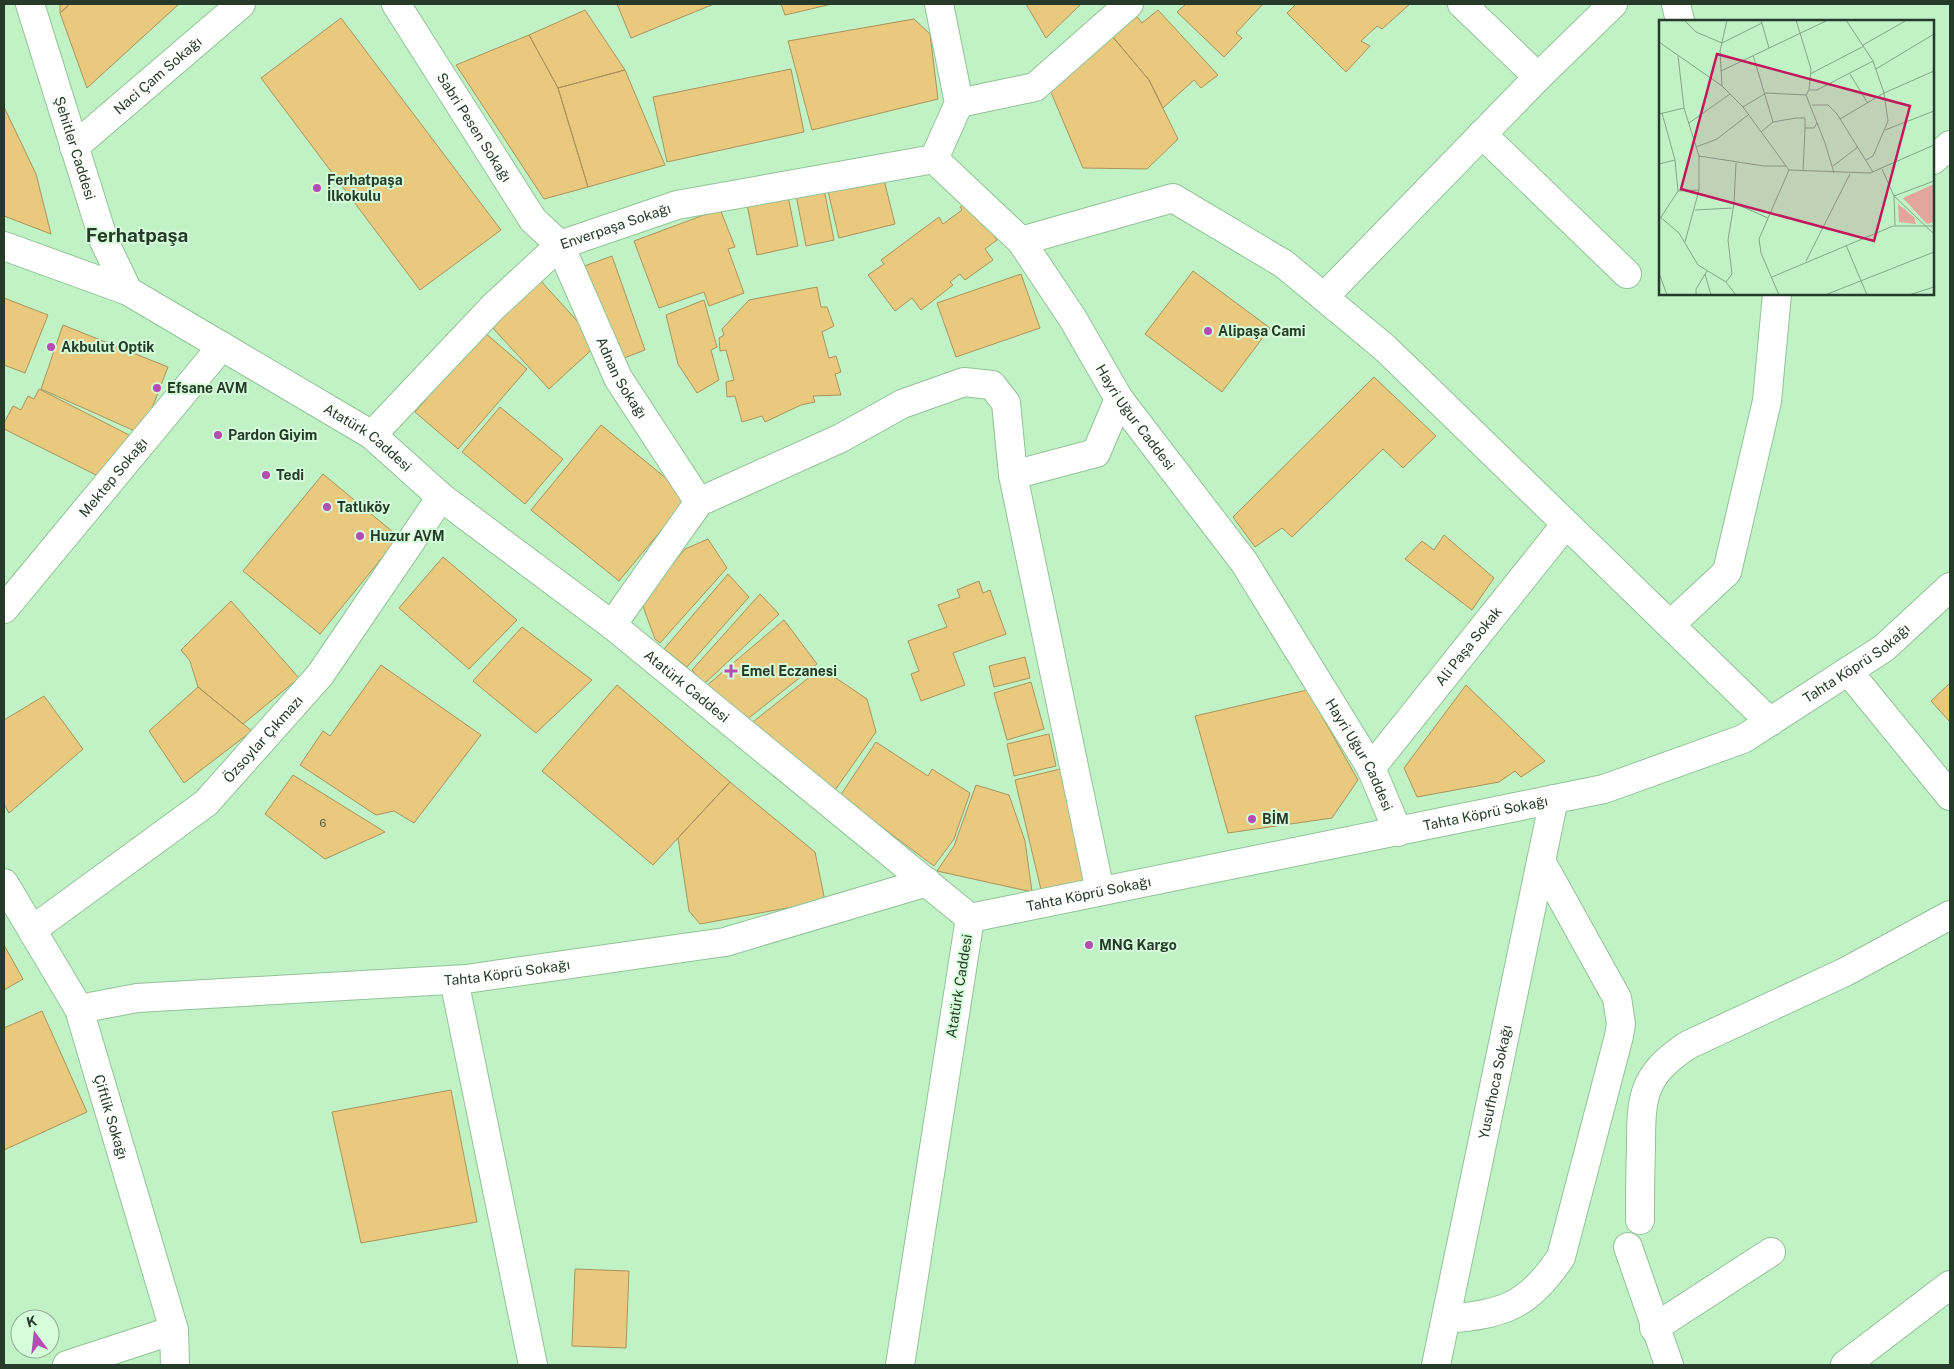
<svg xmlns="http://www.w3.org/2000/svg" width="1954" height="1369" font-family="'Public Sans',sans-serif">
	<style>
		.building { fill: #e8c97e; stroke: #ab945c }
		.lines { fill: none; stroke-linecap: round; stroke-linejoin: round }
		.minor-casing { stroke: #92c398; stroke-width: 30 }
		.major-casing { stroke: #92c398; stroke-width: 30 }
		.minor { stroke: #fff; stroke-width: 28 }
		.major { stroke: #fff; stroke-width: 28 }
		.poi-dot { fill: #b34db2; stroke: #d5fdd9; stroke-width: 2 }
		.labels { text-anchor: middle; stroke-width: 4; stroke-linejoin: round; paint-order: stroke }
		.number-label { font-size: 11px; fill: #565e3e }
		.street-label { font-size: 14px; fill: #263a29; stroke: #d5fdd9 }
		.poi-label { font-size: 14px; font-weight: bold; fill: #263a29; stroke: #d5fdd9; text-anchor: start }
		.district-label { font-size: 19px; font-weight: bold; fill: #263a29; stroke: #d5fdd9 }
		.inset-road { fill: none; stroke: #82a887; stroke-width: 1 }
		.view { fill: #c2185b; fill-opacity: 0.15; stroke: #c2185b; stroke-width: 2.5 }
		.inset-edge { fill: none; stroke: #263a29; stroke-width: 2.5 }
	</style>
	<rect width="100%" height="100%" fill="#c0f2c6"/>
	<path class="building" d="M60,4H70L60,13Z
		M70,4H179L87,88L60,13Z
		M617,4H714L631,38Z
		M781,4H832L785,15Z
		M1026,4H1081L1046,38Z
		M1186,4H1263L1236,33L1242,38L1224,57L1177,12Z
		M1296,4H1410L1382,29L1377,26L1361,41L1370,46L1346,72L1287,13Z
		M585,10L625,70L558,88L529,35Z
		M1158,10L1218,75L1201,88L1194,80L1163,108L1149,80L1112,36L1135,14L1142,23Z
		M341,18L501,230L420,290L261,78Z
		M914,19L930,34L938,99L812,130L788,41Z
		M529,35L558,88L588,187L544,199L456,65Z
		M1112,36L1149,80L1178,139L1147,169L1083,168L1050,90Z
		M791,69L804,132L667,162L653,97Z
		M625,70L665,165L588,187L558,88Z
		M4,107L36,174L51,234L4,216Z
		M884,180L895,224L839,238L827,187Z
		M823,184L834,240L806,246L795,190Z
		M787,191L798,246L757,255L746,199Z
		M969,201L997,240L985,249L993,260L965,280L960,274L950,282L953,285L921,310L912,298L895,311L868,275L884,264L881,260L939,217L943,224L962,210L960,207Z
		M720,209L735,247L728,249L744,293L709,306L704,292L659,308L634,241Z
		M612,256L645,350L619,360L579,268Z
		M1193,271L1270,328L1222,392L1145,334Z
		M1021,274L1040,328L956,357L937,303Z
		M540,280L598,344L549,389L490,325Z
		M817,287L821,307H827L834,326L822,332L829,358L836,356L841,372L835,374L841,395L813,396L815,402L801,405L765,422L762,416L742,422L735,396L727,397L726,382L734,380L726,350L720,351L719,338L724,335L722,329L749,300Z
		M4,298L48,315L25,373L4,365Z
		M704,300L717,347L711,350L719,380L697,393L678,364L666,315Z
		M63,325L168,367L151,411L137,432L41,389Z
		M484,332L527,369L458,449L415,412Z
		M1374,377L1436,436L1403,468L1383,449L1292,537L1282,528L1255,547L1233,517Z
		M39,389L131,436L108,481L4,429V423L13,406L21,410L28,396L34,399Z
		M500,407L563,459L525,504L462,452Z
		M601,425L689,497L619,581L531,510Z
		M323,474L399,537L320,634L243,571Z
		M1444,535L1494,578L1472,610L1405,559L1422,541L1434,550Z
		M708,539L727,568L660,643L655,639L641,601L685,549Z
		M443,557L517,620L469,669L399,608Z
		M728,574L749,597L687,667L664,649Z
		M979,581L983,593L990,590L1006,634L953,653L965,685L921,701L911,674L919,671L908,641L947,627L938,605L960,597L957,590Z
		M760,594L779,614L704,684L692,670Z
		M231,601L299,678L243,724L198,687L190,661L181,650Z
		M784,620L817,664L745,721L705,687Z
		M522,627L592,680L536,733L473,681Z
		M1025,657L1030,678L994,687L989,666Z
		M381,665L481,735L414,823L394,811L376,815L300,765L323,731L330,736Z
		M821,668L867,699L876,732L833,793L749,725Z
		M1031,682L1044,729L1007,740L994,693Z
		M1950,683V722L1931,701Z
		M617,685L730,782L653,865L542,771Z
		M1466,685L1545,761L1521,777L1515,771L1499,782L1417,797L1404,768Z
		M198,687L252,731L184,783L149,731Z
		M1307,690L1358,780L1332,818L1228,833L1195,716Z
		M44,696L83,749L9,813L4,804V720Z
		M1049,734L1056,766L1014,776L1007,744Z
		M876,742L928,776L932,769L970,793L954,839L934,866L840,796Z
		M1060,769L1086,884L1042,894L1015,780Z
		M293,775L385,832L325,859L265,814Z
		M730,782L815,852L825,901L700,924L689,911L678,838Z
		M976,785L1009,795L1025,841L1032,892L937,871L954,846Z
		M4,945L23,979L4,990Z
		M42,1011L87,1112L4,1150V1028Z
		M451,1090L477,1222L361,1243L332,1112Z
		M575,1269L629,1271L626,1348L572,1346Z"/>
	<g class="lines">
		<g class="minor-casing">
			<g id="minor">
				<path id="s1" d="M396,4L533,220L560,245L618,378L699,502"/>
				<path id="s2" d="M939,4L959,103L934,159L1021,241L1073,319L1119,399L1244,562L1371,768L1398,832"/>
				<path d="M1462,4L1538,77"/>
				<path d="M1676,4L1680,21"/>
				<path d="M959,103L1035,87L1129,4"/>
				<path d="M1482,134L1627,274"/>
				<path id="s3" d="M74,147L241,4"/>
				<path d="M1933,160L1950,145"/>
				<path d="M1021,241L1173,198L1284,264L1385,348L1770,722"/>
				<path d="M4,246L128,291"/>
				<path d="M1324,297L1538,77L1613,4"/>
				<path id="s4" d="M372,435L493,307L560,245L677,205L934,159"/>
				<path id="s5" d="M4,609L222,346"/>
				<path d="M612,625L699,502L841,438L902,404L964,382L992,385L1006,403L1013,475"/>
				<path d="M1670,625L1727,572L1767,401L1777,294"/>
				<path d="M1848,671L1950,796"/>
				<path id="s6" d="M1371,768L1566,524"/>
				<path id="s7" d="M4,883L79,1009L174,1330L175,1365"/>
				<path d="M1100,891L1013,475L1096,453L1119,399"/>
				<path id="s8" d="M970,918L1604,789L1743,739L1884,648L1950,587"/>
				<path id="s9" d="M32,930L206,803L320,675L441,497"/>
				<path d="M454,980L533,1365"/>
				<path id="s10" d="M79,1009L137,998L466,979L725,942L927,882"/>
				<path d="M1640,1220C1640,1196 1640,1173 1641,1150C1641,1098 1641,1076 1688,1045L1845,972L1950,915"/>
				<path d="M1628,1247L1669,1365"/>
				<path d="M1446,1319C1503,1314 1528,1307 1561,1257L1619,1036L1621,1024L1617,998L1541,861"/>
				<path d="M1654,1328L1771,1252"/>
				<path d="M67,1365L174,1330"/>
				<path id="s11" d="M1436,1365L1554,799"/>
				<path d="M1845,1365L1950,1285"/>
			</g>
		</g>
		<g class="major-casing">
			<g id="major">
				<path id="s12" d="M30,4L104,241L128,291L372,435L441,497L612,625L970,918L900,1365"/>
			</g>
		</g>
		<use href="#minor" class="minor"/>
		<use href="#major" class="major"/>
	</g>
	<g class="poi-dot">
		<circle cx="317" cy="188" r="5"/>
		<circle cx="1208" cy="331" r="5"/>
		<circle cx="51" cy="347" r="5"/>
		<circle cx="157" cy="388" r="5"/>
		<circle cx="218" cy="435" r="5"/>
		<circle cx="266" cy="475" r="5"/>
		<circle cx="327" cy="507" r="5"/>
		<circle cx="360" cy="536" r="5"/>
		<path d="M728.5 663.5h5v5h5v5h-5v5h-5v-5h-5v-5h5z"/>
		<circle cx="1252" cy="819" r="5"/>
		<circle cx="1089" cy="945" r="5"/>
	</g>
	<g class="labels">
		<g class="number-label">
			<text x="323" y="827">6</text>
		</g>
		<g class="street-label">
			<text dy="5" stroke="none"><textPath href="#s3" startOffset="110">Naci Çam Sokağı</textPath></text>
			<text dy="5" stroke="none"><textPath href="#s1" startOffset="146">Sabri Pesen Sokağı</textPath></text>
			<text dy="5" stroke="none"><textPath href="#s12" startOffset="151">Şehitler Caddesi</textPath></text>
			<text dy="5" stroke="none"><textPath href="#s4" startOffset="326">Enverpaşa Sokağı</textPath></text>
			<text dy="5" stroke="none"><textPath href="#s1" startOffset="439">Adnan Sokağı</textPath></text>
			<text dy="5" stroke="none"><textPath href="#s2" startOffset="492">Hayri Uğur Caddesi</textPath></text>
			<text dy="5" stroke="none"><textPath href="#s12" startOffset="585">Atatürk Caddesi</textPath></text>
			<text dy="5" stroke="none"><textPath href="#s5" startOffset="171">Mektep Sokağı</textPath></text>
			<text dy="5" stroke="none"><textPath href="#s6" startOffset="156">Ali Paşa Sokak</textPath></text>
			<text dy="5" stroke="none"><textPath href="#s8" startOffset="931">Tahta Köprü Sokağı</textPath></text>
			<text dy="5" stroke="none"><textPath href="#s12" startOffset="990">Atatürk Caddesi</textPath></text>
			<text dy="5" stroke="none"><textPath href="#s9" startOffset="301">Özsoylar Çıkmazı</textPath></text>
			<text dy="5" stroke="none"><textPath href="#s2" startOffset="898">Hayri Uğur Caddesi</textPath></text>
			<text dy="5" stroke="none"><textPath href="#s8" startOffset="526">Tahta Köprü Sokağı</textPath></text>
			<text dy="5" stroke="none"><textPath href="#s8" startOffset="121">Tahta Köprü Sokağı</textPath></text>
			<text dy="5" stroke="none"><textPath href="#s10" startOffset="430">Tahta Köprü Sokağı</textPath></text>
			<text transform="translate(959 986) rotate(-81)" y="5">Atatürk Caddesi</text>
			<text dy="5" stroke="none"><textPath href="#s11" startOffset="289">Yusufhoca Sokağı</textPath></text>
			<text dy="5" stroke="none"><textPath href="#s7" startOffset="259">Çiftlik Sokağı</textPath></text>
		</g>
		<g class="poi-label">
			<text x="327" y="185">Ferhatpaşa<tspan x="327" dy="16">İlkokulu</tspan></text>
			<text x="1218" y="336">Alipaşa Cami</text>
			<text x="61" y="352">Akbulut Optik</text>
			<text x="167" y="393">Efsane AVM</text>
			<text x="228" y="440">Pardon Giyim</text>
			<text x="276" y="480">Tedi</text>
			<text x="337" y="512">Tatlıköy</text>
			<text x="370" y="541">Huzur AVM</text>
			<text x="741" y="676">Emel Eczanesi</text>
			<text x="1262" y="824">BİM</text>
			<text x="1099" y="950">MNG Kargo</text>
		</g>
		<g class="district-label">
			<text x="137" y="242">Ferhatpaşa</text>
		</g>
	</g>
	<g transform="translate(1659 20)">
		<rect width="275" height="275" fill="#c0f2c6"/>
		<path d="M275,164V202L268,204L244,178ZM239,184L255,197L257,204L240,202Z" fill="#e3a69d"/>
		<path class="inset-road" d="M25,0L37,12L63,23L103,3M68,0L61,31L63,66L84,87L130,150L100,219L102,233L120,275M102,0L110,28M137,0L152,49L150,70L147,75L166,123L175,153M187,0L214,41L225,73L229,101L214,136L207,140M0,22L63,66M204,25L248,0M94,35L114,102M19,36L25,88L40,136V170L26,222M217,49L275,14M62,51L169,0M151,54L205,26M191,54L208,82M150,70H158L214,41M153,85H169L178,94L214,152M84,87L107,73L147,75M0,94L25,88M181,99L225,73L275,51M30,103L71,74M226,110L275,91M102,112L114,102L137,98H146V108M37,127L58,119L89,95M40,136L105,146H127M0,144L16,140M174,146L199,127M223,149L235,176L275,214M130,150L211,153L275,125M144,151L146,108H155L158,103M19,171L40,170M235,176L275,161M235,176L236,205M75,183L77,143M36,190L73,188M0,196L20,213L39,245L67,262L77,275M2,197L19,171L16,140L3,93M187,225L208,275M147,241L191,154M0,253L8,275M46,254L52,275M113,257L234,206H275M67,262L73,254L69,220L75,183L109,198M37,275V269L48,251M166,275L275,232M250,275L275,267"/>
		<path class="view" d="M58,34L251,86L215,221L22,169Z"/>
		<rect width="275" height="275" class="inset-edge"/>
	</g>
	<rect width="1954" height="1369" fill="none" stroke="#263a29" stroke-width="10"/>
	<g transform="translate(35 1334) rotate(345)"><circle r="24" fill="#d5fdd9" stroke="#8faf93"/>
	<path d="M0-4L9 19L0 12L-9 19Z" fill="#b34db2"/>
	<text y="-8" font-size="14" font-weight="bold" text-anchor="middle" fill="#263a29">K</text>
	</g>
</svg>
